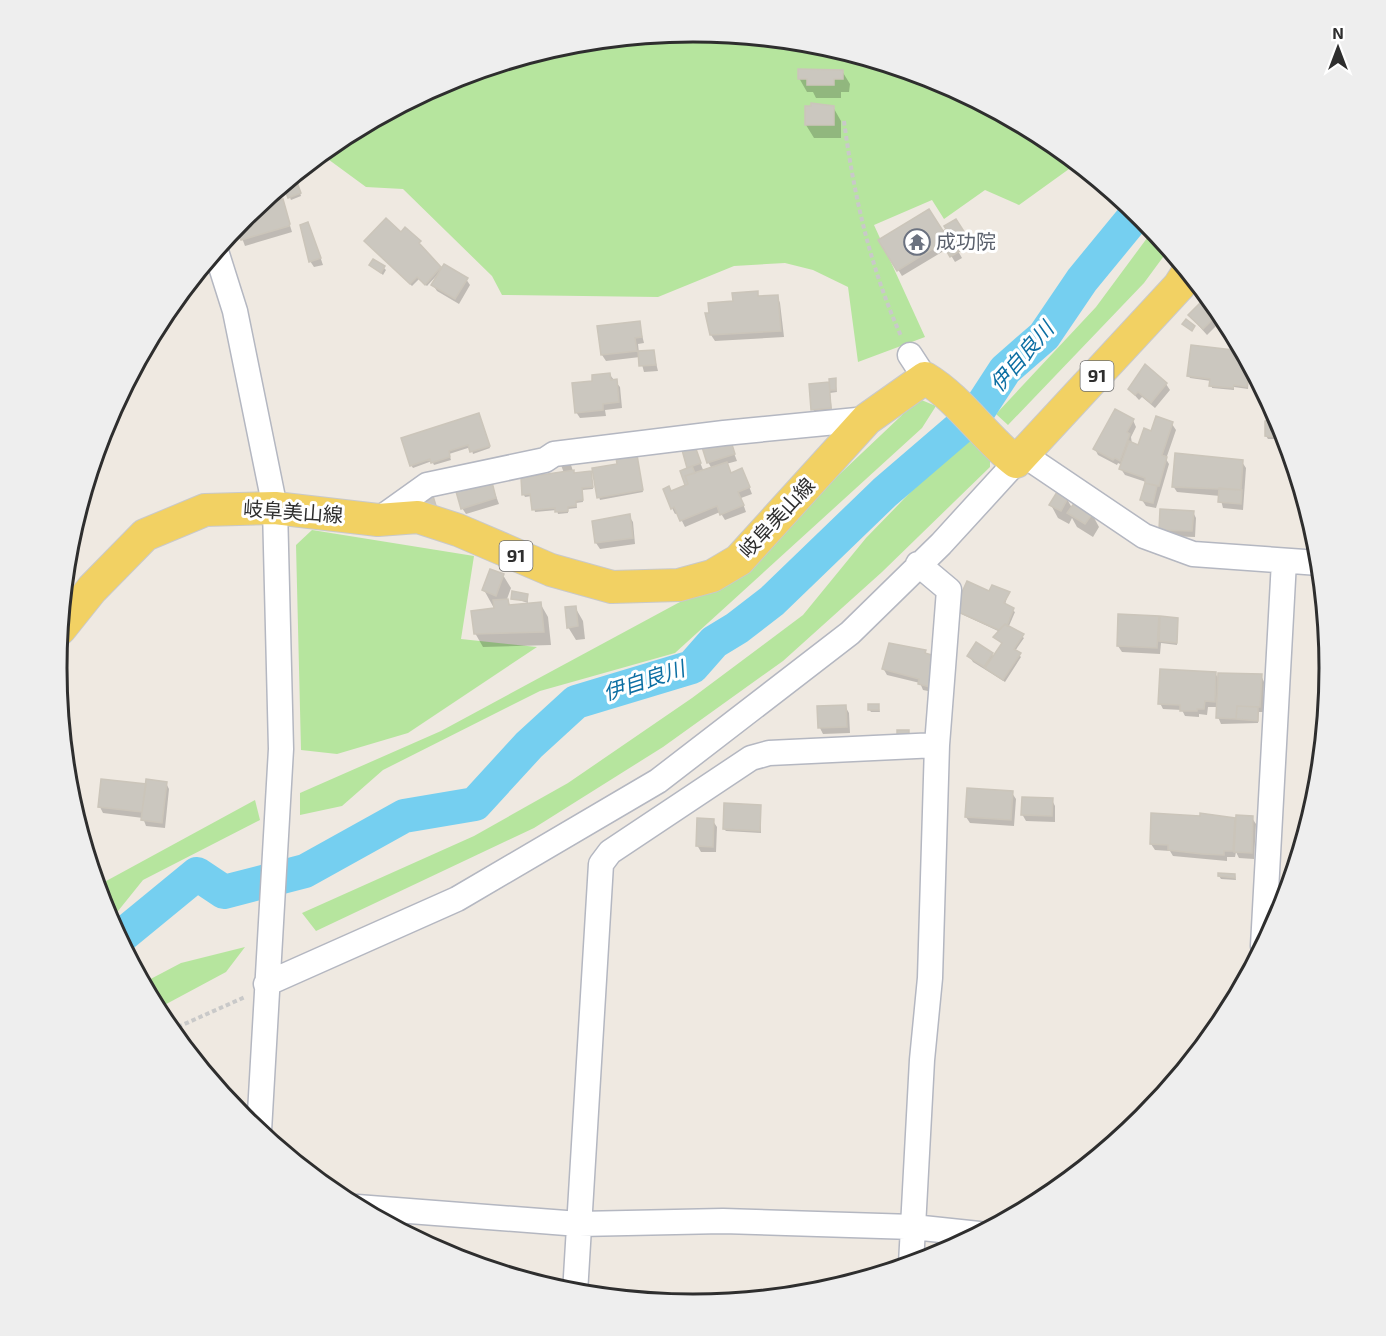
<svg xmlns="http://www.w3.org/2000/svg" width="1386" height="1336" font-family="'Exo 2','Noto Sans JP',sans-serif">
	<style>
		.green { fill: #b6e59e }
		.shadow { fill: #0003 }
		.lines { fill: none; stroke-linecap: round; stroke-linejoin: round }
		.river { stroke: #75cff0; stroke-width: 34 }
		.building { fill: #cbc7bf; stroke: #cbc5ba; stroke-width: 1.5 }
		.minor-casing { stroke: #b4b7c1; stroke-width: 27 }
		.major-casing { stroke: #c9c9c9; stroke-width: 34 }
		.path { stroke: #c9c9c9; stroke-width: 4; stroke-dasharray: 4.5 3; stroke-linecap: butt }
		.minor { stroke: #fff; stroke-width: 24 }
		.major { stroke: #f2d163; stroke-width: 32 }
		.labels { text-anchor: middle; stroke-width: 6; stroke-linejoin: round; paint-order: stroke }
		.shield { fill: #fff; stroke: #6d6d6d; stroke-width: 1.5 }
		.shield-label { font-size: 18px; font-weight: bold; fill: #2e2e2e }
		.worship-label { font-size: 20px; fill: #5b616d; stroke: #fff; text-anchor: start }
		.street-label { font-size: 20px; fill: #2e2e2e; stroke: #fff }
		.water-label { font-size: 21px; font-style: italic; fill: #0d6fa3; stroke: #fff }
		.rim { fill: none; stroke: #2e2e2e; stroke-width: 3 }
	</style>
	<rect width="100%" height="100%" fill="#efe9e1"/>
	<path class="green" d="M693,32L818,44L937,80L1047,139L1065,154L1069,169L1019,205L985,190L944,219L932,200L874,225L925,337L858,362L848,287L813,270L785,263L734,266L658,297L502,295L492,276L403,189L366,187L321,154L340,139L450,80L569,44Z
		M1153,230L1169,249L1144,283L1008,425L996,414L1096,307Z
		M919,399L936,406L922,428L675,653L540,691L383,770L342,806L300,815V793L441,731L678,603L731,577Z
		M967,434L990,459V467L882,572L783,661L663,747L534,828L316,931L302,913L474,836L568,783L692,698L803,615L866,538Z
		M312,530L474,556L461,639L537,647L408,733L337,754L301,750L296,545Z
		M255,800L260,820L143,880L110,921L97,886Z
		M245,947L226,972L157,1009L143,983L181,963Z"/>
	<path class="shadow" d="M842,71L850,84L849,92H841V98H816L813,92H807L799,78Z
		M813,104L833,107L841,121V138H814L806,125Z
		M295,176L301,196L291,200L284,184Z
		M282,200L292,232L245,246L237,225L257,206Z
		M955,221L968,242L959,247L955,240L953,242L962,258L955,262L947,249L902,276L880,240L942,233Z
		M311,230L323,265L314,267L310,261Z
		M401,234L419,242V246L441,271L466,279L470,285L459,304L437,291L433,285L438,274L427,286L419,279L412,286L366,241Z
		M371,265L384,268L386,270L383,275Z
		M757,293L760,298L777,296L780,303L784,337L715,341L711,335L735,302Z
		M1208,297L1219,310L1211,318L1216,326L1207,335L1190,316Z
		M1220,312L1222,315L1231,331L1220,329Z
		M639,323L644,343L638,344L639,353L653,351L658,371L644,372L640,357L606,361L602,355Z
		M1243,353L1250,367L1248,389L1234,387V390L1212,388L1211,381L1190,378L1189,376Z
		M610,375L620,387L622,408L605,410L606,416L580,418L576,412L594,382Z
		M835,380L837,392L830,393L832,411L814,412L810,385L831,383Z
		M1166,384L1170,390L1155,408L1142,397L1139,400L1129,389Z
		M480,417L490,448L473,454L471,447L449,454L451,460L434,465L432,461L413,468L411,465Z
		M1133,420L1136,427L1131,437L1132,444L1139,447L1152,433L1172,424L1176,430L1166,459L1169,464L1156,508L1146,506L1142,500L1146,482L1125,475L1121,469L1122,465L1118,463L1117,465L1098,455L1095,449Z
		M1274,421L1277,439H1268L1266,436Z
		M729,440L737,461L726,464L732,474L745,476L752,494L741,498L746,512L725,520L720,512L685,527L678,513L675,514L672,508L671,492L690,485V469L694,448L704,472L712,469L708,462Z
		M569,459L574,474L590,473L593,489L582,490L583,502L576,503L577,508L568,509V513L558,514L557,510L535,512L532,496L525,497L524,495L526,479L522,469L537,470L540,477L564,473L559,460Z
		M637,459L643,492L600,500L599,497L618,465Z
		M1242,462L1246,468L1243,510L1223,508L1220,496L1177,492L1173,486Z
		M490,480L499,504L466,514L462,508Z
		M1057,494L1067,499L1072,508L1092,514L1099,527L1093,537L1077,527L1072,518L1069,524L1058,518L1051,505Z
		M1193,512L1196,518L1195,537L1164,536L1160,529Z
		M629,516L633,522L635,544L600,549L596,543Z
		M503,575L511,588L507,599L511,607L540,603L548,617L551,645L483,647L475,633L495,610L484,590Z
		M990,593H1008L1005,605L1015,612L1009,626L1024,638L1015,651L1021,657L1005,682L973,662L969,656L992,654L994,658L1003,644L995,637L998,631L957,612Z
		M527,595L528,603L513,598Z
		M575,607L583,621L585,639L576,640L568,627Z
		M1158,618L1162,624L1177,619V645L1161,643L1160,654L1122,652L1118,646Z
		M925,652L933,692L923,690L920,683L887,675L883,668Z
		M1215,673L1219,680L1261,675L1264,682L1263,712H1259L1258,723L1221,724L1218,717V707H1208L1207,715L1199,714V717L1185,716L1182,710L1163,709L1160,703Z
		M878,705L880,712H871L869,709Z
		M845,706L849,713L850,733L823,734L820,728Z
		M166,783L169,789L165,828L146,826L143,818L103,813L100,807L147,785Z
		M1012,793L1016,799L1014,826L970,823L966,817Z
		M1052,800L1055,806V822L1026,821L1022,814Z
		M760,807L761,833L726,831L724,829Z
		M1252,818L1256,824L1254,859L1239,858L1236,852L1235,857H1227V861L1173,856L1170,851L1155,850L1151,844L1234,819L1237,824Z
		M713,821L717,827L716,852H701L697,845Z
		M1235,875L1236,880L1221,879L1219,876Z"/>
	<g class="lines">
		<path class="river" d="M119,938L197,874L224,892L305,871L404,816L475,804L529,745L576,702L692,667L714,642L737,628L772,601L885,492L977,413L1005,370L1044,336L1082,280L1137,213"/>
	</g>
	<path class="building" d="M798,69L843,70V79H834V85H807V79H798Z
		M811,103L834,106V125H805V106H811Z
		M295,175L298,184L283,188L282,185Z
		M298,185L301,193L288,198L285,190Z
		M283,199L290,224L289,226L241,240L236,226L243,218L259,205Z
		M929,209L943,231L946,229L944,226L956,219L965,233L953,240L960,251L950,257L942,243L897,271L878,240Z
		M386,218L401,232L405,227L421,241L419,243L441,267L425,285L417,277L410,284L364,241Z
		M308,222L321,258L309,262L300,225Z
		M965,233L968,239L957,246L953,240Z
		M373,259L385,266L381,273L369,265Z
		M444,264L468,278L455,299L431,285Z
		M758,291V296L778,295L781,331L710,335L705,313H709L708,303L733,301L732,293Z
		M1207,296L1215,305L1207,313L1213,319L1203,329L1188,315Z
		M1219,311L1222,315L1230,329L1217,327Z
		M1186,319L1195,326L1192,331L1182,324Z
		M640,321L642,337L635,338L637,351L601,355L597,326Z
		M1191,345L1242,351L1249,365L1247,387L1234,385L1233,388L1209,386L1210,379L1187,376Z
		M654,350L656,365L639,366L638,351Z
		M1145,364L1167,383L1151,403L1138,392L1135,395L1128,389Z
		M610,373L611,380L617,379L619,402L603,404V410L575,413L572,383L592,381V375Z
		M836,378V390H830L829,379Z
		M829,382L831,408L811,410L809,384Z
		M1115,409L1134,419L1127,432L1130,434L1120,461L1115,458L1113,460L1093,449Z
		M479,413L490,446L470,452L468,445L449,451L450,457L431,463L430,459L410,466L401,438Z
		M1156,416L1173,422L1162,455L1167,457L1159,486L1145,483V478L1119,469L1129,441L1138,445L1144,428L1151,431Z
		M1268,420H1275L1276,437L1265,436V421Z
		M730,438L735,454L707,463L702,447Z
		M695,446L701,463L687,468L682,450Z
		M1175,453L1243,460L1241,490L1172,487Z
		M637,455L643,490L597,498L592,468L617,464L616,458Z
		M727,462L731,473L742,468L750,487L738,492L744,505L720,515L717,506L680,521L674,507L671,509L663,489L669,486L671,491L688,484L685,476Z
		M692,466L695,473L685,476L688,484L685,485L680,471Z
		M574,470V473L591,471L593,487L582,488L583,500L576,501V506L568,507V511L555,512V508L532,510L530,494L522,495L521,478Z
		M491,478L496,498L461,509L455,488Z
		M1145,483L1157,486L1153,503L1140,500Z
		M1219,488L1242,490L1241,504L1218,502Z
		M1057,492L1068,498L1061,511L1049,505Z
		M433,496L437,509L418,501Z
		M1075,502L1093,513L1085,524L1067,513Z
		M1160,509L1194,511L1192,531L1159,530Z
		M630,514L633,538L595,543L592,521Z
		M490,569L504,574L496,596L482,590Z
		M967,581L989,591L992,585L1010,592L1004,603L1014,608L1007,626L1005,624L999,630L954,610Z
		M512,591L528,594L527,601L511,599Z
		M508,599L509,605L541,602L544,632L474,634L471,611L494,608L493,600Z
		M576,606L578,626L567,628L565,607Z
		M1118,614L1159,616L1157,648L1117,646Z
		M1160,616L1178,618L1177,643L1159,641Z
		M1005,624L1024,634L1014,649L1021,653L1003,680L985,668L1002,643L993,637Z
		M976,642L993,653L984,667L967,656Z
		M889,643L926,650L925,653L932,655L930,687L918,684L919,679L882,669Z
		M1160,669L1216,672L1215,702L1205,701L1204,709H1197V711H1180V705L1158,704Z
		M1218,673L1262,674L1260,707L1237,706L1236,719L1216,718Z
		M868,704H879V710H868Z
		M846,705L847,727L818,728L817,706Z
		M1237,706L1258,707V721L1236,719Z
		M897,730H909V739H897Z
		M101,779L146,784L142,812L98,807Z
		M146,779L167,782L162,823L141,820Z
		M967,788L1013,791L1011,820L965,817Z
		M1022,797L1053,798L1052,816L1021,815Z
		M724,803L761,805L760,831L723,829Z
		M1151,813L1200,816V813L1235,818L1233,851H1224V855L1202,854L1168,850V845L1150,844Z
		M1236,815L1253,816L1252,853L1234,852Z
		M697,818L714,819L713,847L696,846Z
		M1218,873L1235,874V878L1218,876Z"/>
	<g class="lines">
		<g class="minor-casing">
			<path id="minor" d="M216,251L235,311L275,508L281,749L259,1131
				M910,355L925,378
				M1024,455L1144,536L1193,554L1319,563
				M378,520L427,485L545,460L554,454L724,433L867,419
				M1263,946L1284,561
				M266,984L457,899L658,781L850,633L941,544L1016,462
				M357,1207L579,1224L723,1221L913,1227L979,1234
				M911,1264L922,1060L930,978L937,745L949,590L918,564
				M575,1293L601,864L610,852L751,758L769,753L937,745"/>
		</g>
		<g class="major-casing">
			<path id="major" d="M60,629L92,589L145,535L205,510L275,508L378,520L418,517L458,530L551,570L612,587L679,585L712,576L739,560L867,419L925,378C960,399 984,437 1016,462L1179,286L1188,272"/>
		</g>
		<path class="path" d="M844,121C854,196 870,267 901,336
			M171,1030L245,997"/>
		<use href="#minor" class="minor"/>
		<use href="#major" class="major"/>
	</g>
	<defs>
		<g id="temple-ring" transform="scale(1.35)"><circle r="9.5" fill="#fff" stroke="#6b7280" stroke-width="1.5"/><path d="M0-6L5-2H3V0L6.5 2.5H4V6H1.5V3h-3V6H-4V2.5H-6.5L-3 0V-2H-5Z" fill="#6b7280"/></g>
	</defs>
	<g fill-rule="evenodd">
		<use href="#temple-ring" x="917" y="242"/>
	</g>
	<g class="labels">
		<g class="shield">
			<rect x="1080.5" y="361" width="33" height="30" rx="4.5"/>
			<rect x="499.5" y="541" width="33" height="30" rx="4.5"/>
		</g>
		<g class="shield-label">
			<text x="1097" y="382">91</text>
			<text x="516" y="562">91</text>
		</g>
		<g class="worship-label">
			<text x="936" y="249">成功院</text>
		</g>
		<g class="street-label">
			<text transform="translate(293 512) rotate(4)" y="7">岐阜美山線</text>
			<text transform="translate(777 518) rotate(-47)" y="7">岐阜美山線</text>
		</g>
		<g class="water-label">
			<text transform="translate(1022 357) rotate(-49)" y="7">伊自良川</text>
			<text transform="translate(644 681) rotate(-18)" y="7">伊自良川</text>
		</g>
	</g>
	<path d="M0 0H1386V1336H0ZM67 668a626 626 0 1 1 1252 0a626 626 0 1 1-1252 0Z" fill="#eee" fill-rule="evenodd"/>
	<path class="rim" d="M67 668a626 626 0 1 1 1252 0a626 626 0 1 1-1252 0Z"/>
	<g transform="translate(1338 48)" stroke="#ffffff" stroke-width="4.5" paint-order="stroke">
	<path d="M0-4.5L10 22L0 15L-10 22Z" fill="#2e2e2e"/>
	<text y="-9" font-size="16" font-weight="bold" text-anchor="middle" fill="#2e2e2e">N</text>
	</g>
</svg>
